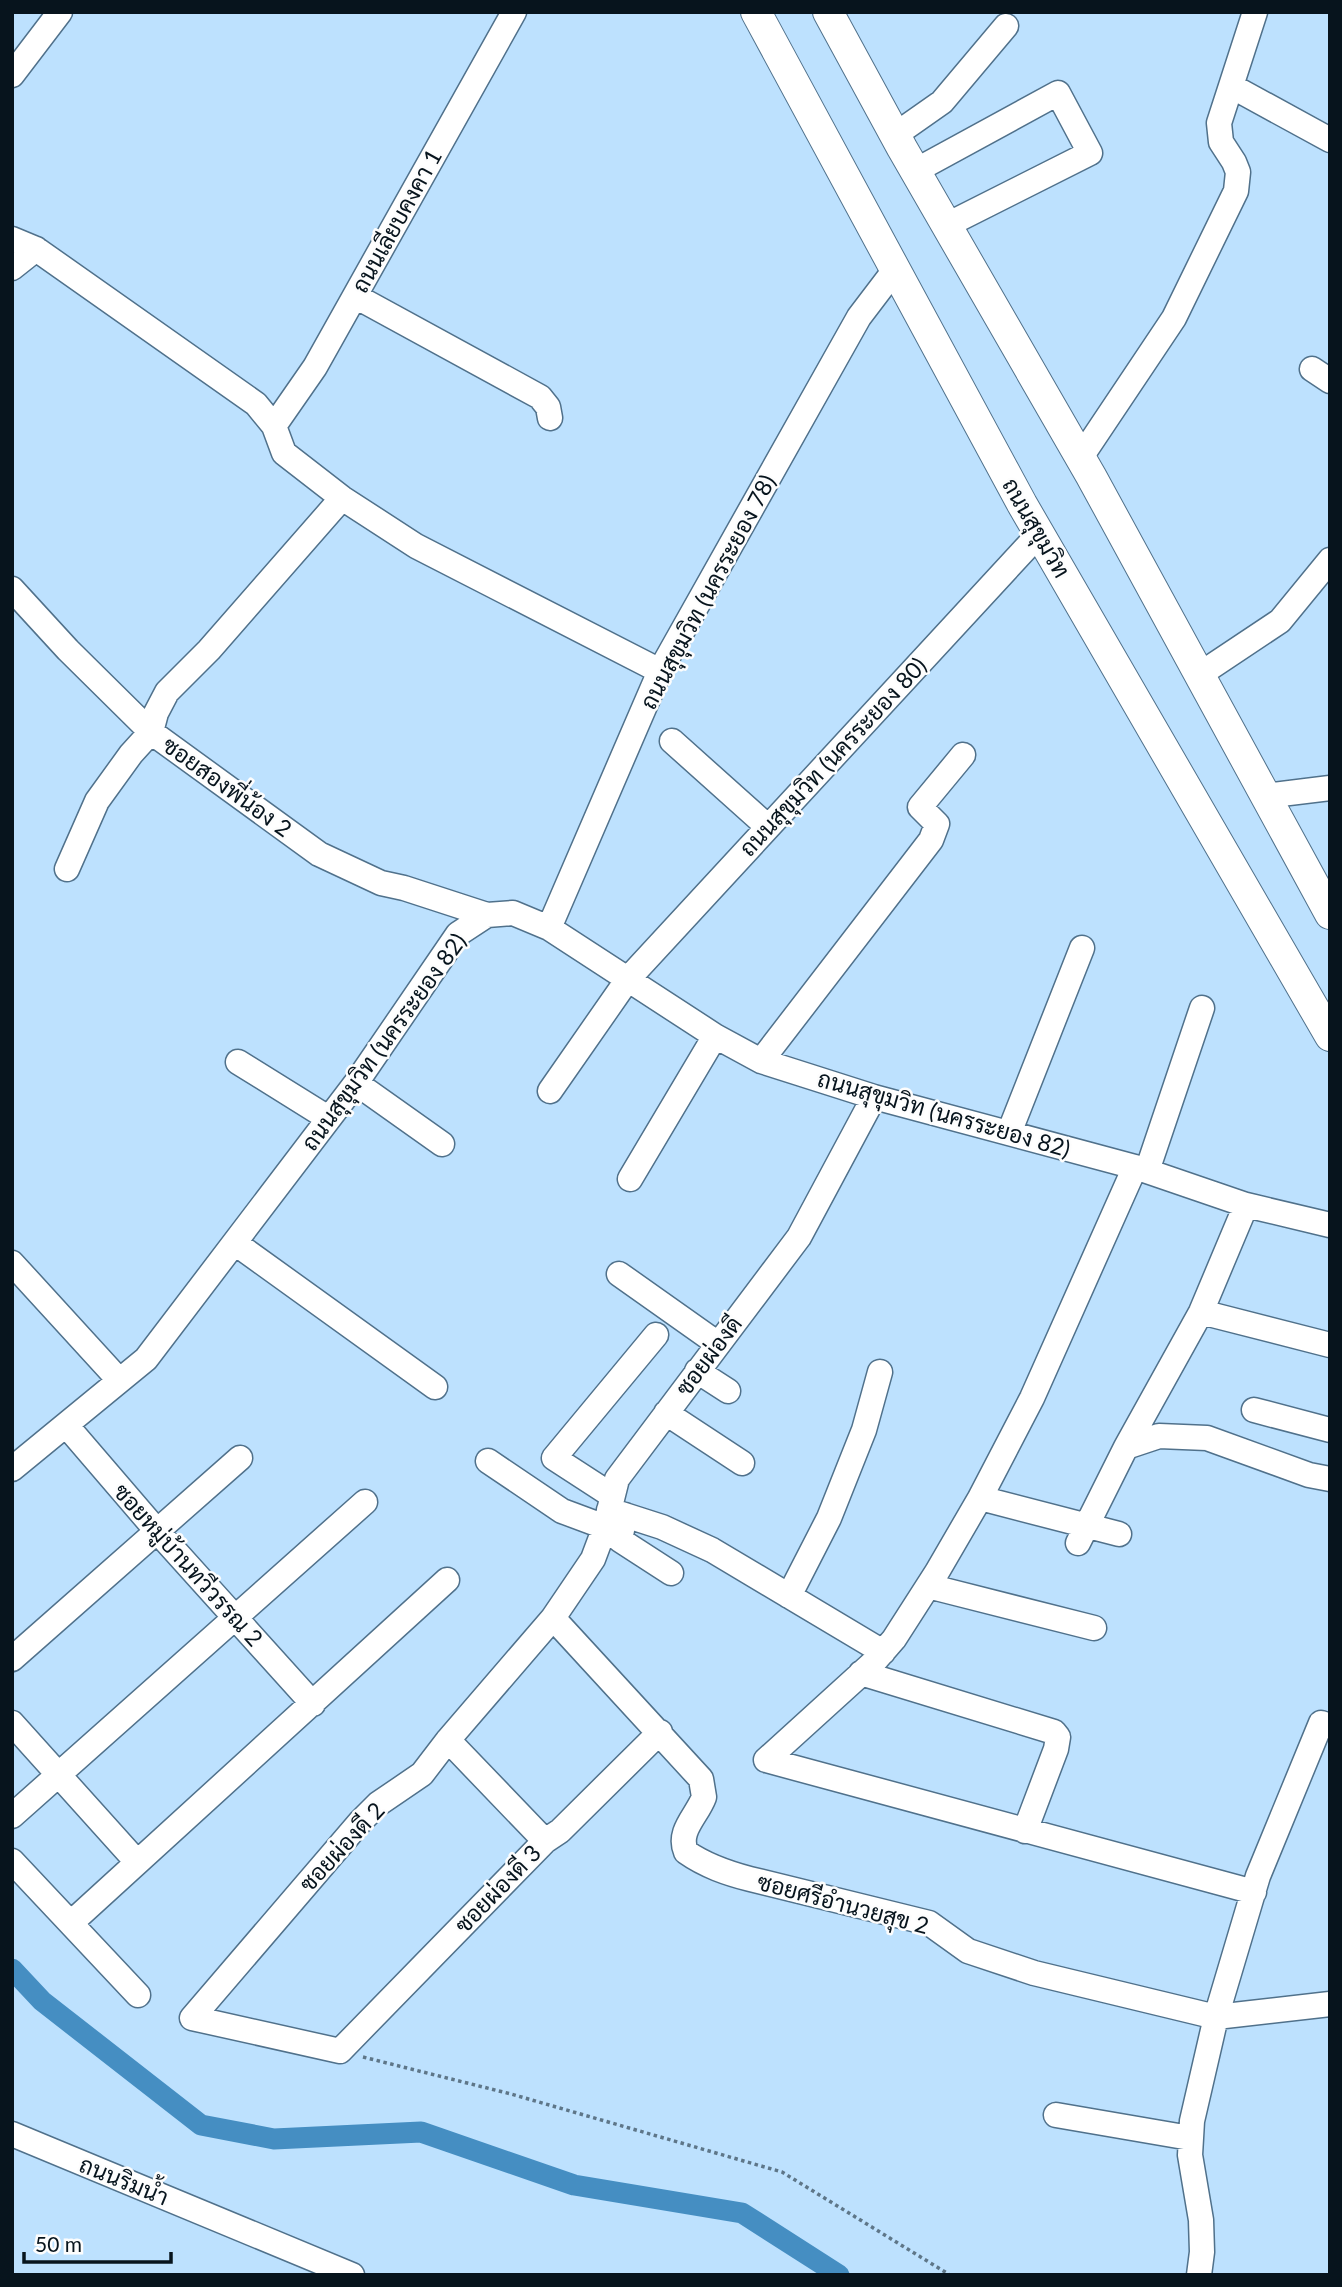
<svg xmlns="http://www.w3.org/2000/svg" width="1342" height="2287" font-family="Lato,Sarabun,sans-serif">
	<style>
		.lines { fill: none; stroke-linecap: round; stroke-linejoin: round }
		.canal { stroke: #458ec2; stroke-width: 21 }
		.minor-casing { stroke: #50718b; stroke-width: 27 }
		.major-casing { stroke: #50718b; stroke-width: 32 }
		.path { stroke: #5e7688; stroke-width: 3.5; stroke-dasharray: 3.5 3.5; stroke-linecap: butt }
		.minor { stroke: #fff; stroke-width: 24 }
		.major { stroke: #fff; stroke-width: 30 }
		.labels { text-anchor: middle; stroke-width: 5; stroke-linejoin: round; paint-order: stroke }
		.street-label { font-size: 23px; fill: #07141d; stroke: #fdfdfd }
	</style>
	<rect width="100%" height="100%" fill="#bde1fe"/>
	<g class="lines">
		<path class="canal" d="M12,1969L42,2001L201,2125L274,2139L421,2132L574,2185L742,2213L839,2275"/>
		<g class="minor-casing">
			<path id="minor" d="M12,75L60,12
				M1233,87L1330,140
				M895,135L942,102L1006,26
				M915,171L1058,93L1090,153L947,225
				M12,239L36,249L256,404L274,426L284,453L342,498L416,546L660,671
				M12,268L36,249
				M355,296L540,397L548,407L550,418
				M1312,369L1330,381
				M274,426L315,367L514,12
				M1081,457L1174,318L1236,191L1238,172L1234,162L1221,142L1219,123L1255,12
				M12,589L68,650L151,732L319,854L381,883L404,888L487,915
				M1199,675L1280,621L1330,560
				M672,741L768,827
				M1265,796L1330,788
				M67,869L97,801L131,754L151,732L156,713L167,692L209,650L342,498
				M549,928L660,671L859,317L894,271
				M761,1061L931,840L937,824L920,807L963,755
				M238,1062L328,1118
				M356,1083L442,1144
				M550,1091L628,979L1039,534
				M1009,1133L1082,948
				M1147,1171L1202,1008
				M630,1179L715,1036
				M235,1243L435,1387
				M12,1263L119,1380
				M619,1274L718,1344
				M1201,1312L1330,1345
				M697,1371L728,1391
				M1254,1410L1330,1430
				M666,1413L742,1463
				M66,1425L157,1531L313,1704
				M1126,1447L1201,1312L1246,1205
				M488,1461L562,1511L605,1527
				M12,1469L146,1359L356,1083L458,934L487,915L513,913L549,928L715,1036L761,1061L874,1097L1135,1167L1246,1205L1330,1225
				M611,1495L554,1458L656,1335
				M980,1498L1119,1534
				M609,1510L662,1527L712,1550L883,1652
				M625,1515L620,1540L671,1573
				M1078,1543L1126,1447L1159,1436L1207,1438L1309,1475L1330,1479
				M928,1586L1094,1628
				M789,1596L829,1518L864,1430L880,1372
				M553,1618L701,1779L704,1797C697,1816 677,1831 686,1852C706,1866 727,1873 750,1879L929,1923L968,1951L1034,1973L1216,2017L1330,2004
				M12,1659L240,1458
				M861,1673L1054,1732L1058,1737L1056,1749L1025,1831
				M12,1723L137,1862
				M660,1732L560,1831L545,1841L340,2051L192,2018L360,1822L378,1804L422,1774L448,1740L553,1618L593,1559L605,1527L617,1479L799,1237L874,1097
				M448,1740L545,1841
				M766,1760L874,1662L894,1639L937,1572L980,1498L1032,1398L1135,1167
				M766,1760L1254,1892
				M12,1816L365,1502
				M12,1861L138,1995
				M71,1923L447,1580
				M1056,2115L1190,2138
				M12,2134L352,2275
				M1199,2275L1202,2252L1201,2220L1190,2155L1192,2121L1216,2017L1258,1876L1321,1723L1330,1726"/>
		</g>
		<g class="major-casing">
			<path id="major" d="M756,12L1022,504L1330,1036
				M828,12L902,148L1091,476L1330,914"/>
		</g>
		<path class="path" d="M363,2057L511,2094L782,2172L950,2275"/>
		<use href="#minor" class="minor"/>
		<use href="#major" class="major"/>
	</g>
	<g class="labels">
		<g class="street-label">
			<text transform="translate(397 221) rotate(-61)" y="8">ถนนเลียบคงคา 1</text>
			<text transform="translate(1036 528) rotate(60)" y="8">ถนนสุขุมวิท</text>
			<text transform="translate(708 592) rotate(-62)" y="8">ถนนสุขุมวิท (นครระยอง 78)</text>
			<text transform="translate(833 757) rotate(-47)" y="8">ถนนสุขุมวิท (นครระยอง 80)</text>
			<text transform="translate(227 787) rotate(36)" y="8">ซอยสองพี่น้อง 2</text>
			<text transform="translate(384 1042) rotate(-54)" y="8">ถนนสุขุมวิท (นครระยอง 82)</text>
			<text transform="translate(944 1114) rotate(16)" y="8">ถนนสุขุมวิท (นครระยอง 82)</text>
			<text transform="translate(709 1356) rotate(-53)" y="8">ซอยผ่องดี</text>
			<text transform="translate(188 1565) rotate(48)" y="8">ซอยหมู่บ้านทวีวรรณ 2</text>
			<text transform="translate(342 1847) rotate(-47)" y="8">ซอยผ่องดี 2</text>
			<text transform="translate(498 1889) rotate(-46)" y="8">ซอยผ่องดี 3</text>
			<text transform="translate(843 1904) rotate(15)" y="8">ซอยศรีอำนวยสุข 2</text>
			<text transform="translate(124 2181) rotate(22)" y="8">ถนนริมน้ำ</text>
		</g>
	</g>
	<rect width="1342" height="2287" fill="none" stroke="#07141d" stroke-width="28"/>
	<path d="M24 2252v10h147v-10" fill="none" stroke="#07141d" stroke-width="3.5"/>
	<text x="35" y="2252" font-size="21" fill="#07141d" stroke="#fdfdfd" stroke-width="5" paint-order="stroke">50 m</text>
</svg>
